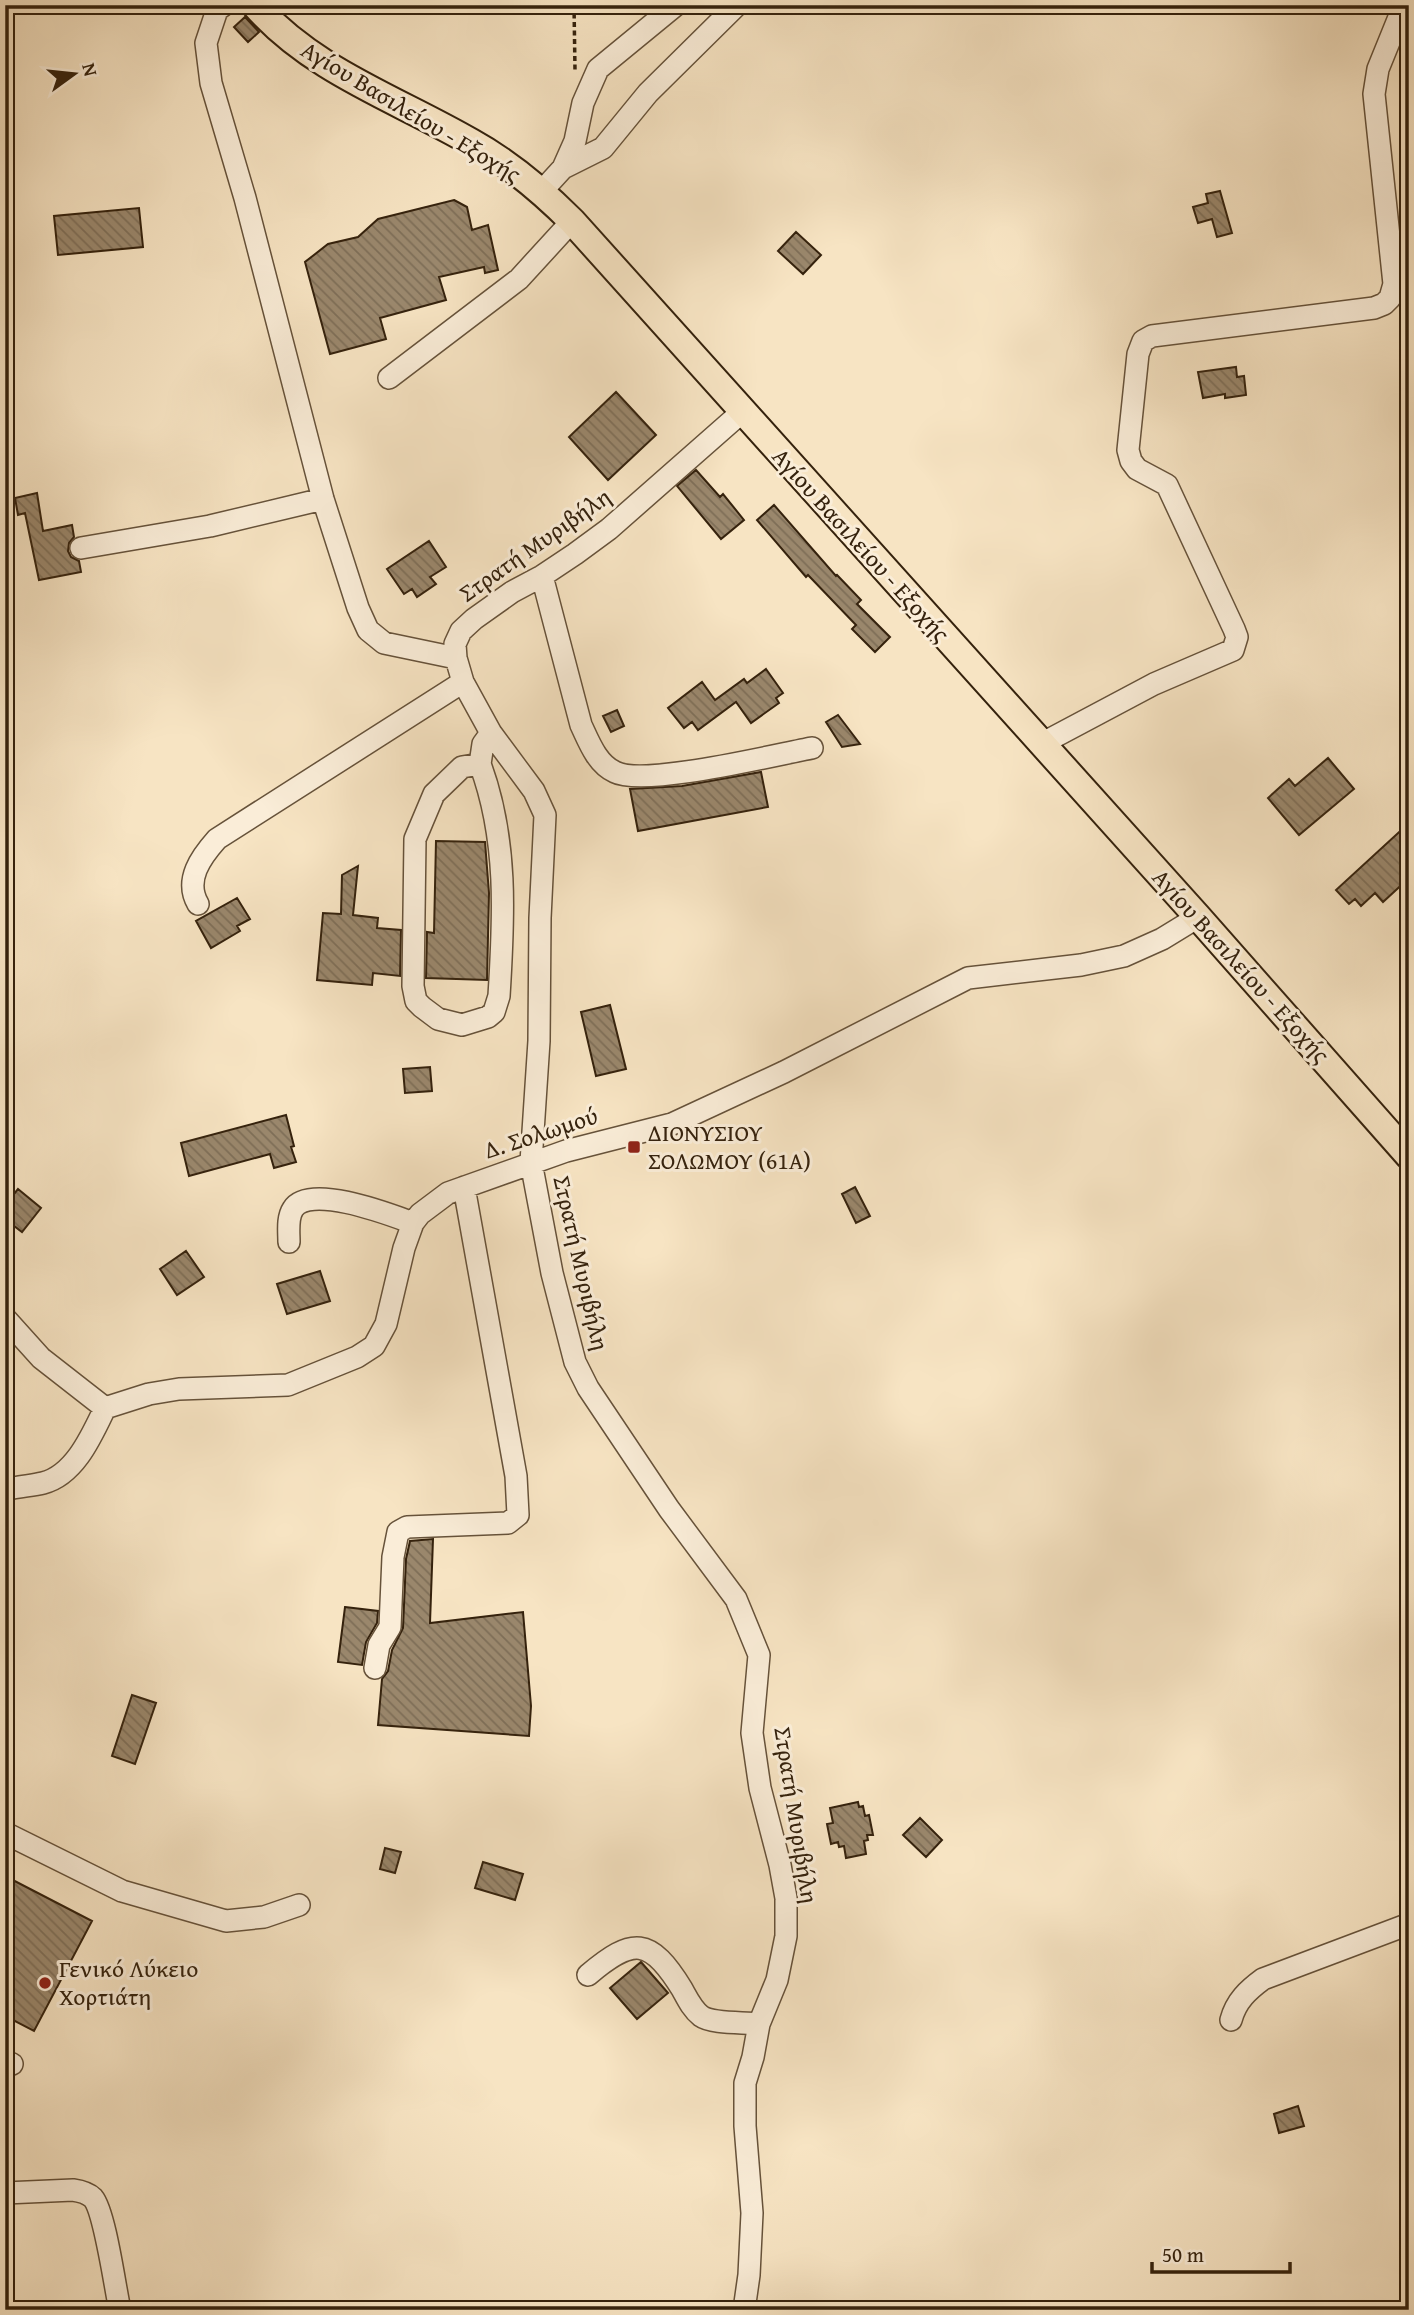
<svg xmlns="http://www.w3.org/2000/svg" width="1414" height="2315" font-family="'Gentium Book Plus',serif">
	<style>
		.building { fill: url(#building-back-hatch); stroke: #35220d; stroke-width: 2 }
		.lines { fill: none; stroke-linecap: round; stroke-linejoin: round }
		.minor-casing { stroke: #66523a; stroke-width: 24 }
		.major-casing { stroke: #35220d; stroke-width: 30 }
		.path { stroke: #35220d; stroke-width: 3.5; stroke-dasharray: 5 3.5; stroke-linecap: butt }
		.minor { stroke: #faedd8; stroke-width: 21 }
		.major { stroke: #f7e4c3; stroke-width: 26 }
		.poi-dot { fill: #8f2418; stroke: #faedd8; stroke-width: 2.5 }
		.labels { text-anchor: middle; stroke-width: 6; stroke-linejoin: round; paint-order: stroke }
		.street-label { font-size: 24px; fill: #35220d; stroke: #faedd8 }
		.poi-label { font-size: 24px; fill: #35220d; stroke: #faedd8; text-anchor: start }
	</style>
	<defs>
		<pattern id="building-back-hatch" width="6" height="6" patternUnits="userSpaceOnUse" patternTransform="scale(1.75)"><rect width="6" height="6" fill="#9a876c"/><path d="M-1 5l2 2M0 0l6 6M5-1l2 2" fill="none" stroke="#7e6e57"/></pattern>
	</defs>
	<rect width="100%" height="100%" fill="#f7e4c3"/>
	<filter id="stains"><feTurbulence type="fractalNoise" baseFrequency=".00286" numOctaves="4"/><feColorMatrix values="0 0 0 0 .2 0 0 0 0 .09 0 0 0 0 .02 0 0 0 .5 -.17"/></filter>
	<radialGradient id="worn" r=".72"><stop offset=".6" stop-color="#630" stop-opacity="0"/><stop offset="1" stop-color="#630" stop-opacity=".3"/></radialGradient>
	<path class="building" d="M245,17L259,32L248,42L234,27Z
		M1220,191L1232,233L1217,237L1212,219L1198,223L1193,207L1208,203L1206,194Z
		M454,200L467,207L472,230L488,225L498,270L485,273L484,267L439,277L446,300L380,318L386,339L330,354L305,262L328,244L358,237L378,219Z
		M139,208L143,247L58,255L54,216Z
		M796,232L821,255L803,274L778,251Z
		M1236,367L1237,377L1244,376L1246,395L1225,398V394L1203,398L1198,372Z
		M616,392L656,435L608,480L569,437Z
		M696,470L720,497L723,494L744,520L721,539L677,486Z
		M37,493L43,531L72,525L74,537L69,543L68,551L71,557L79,561L81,572L39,580L25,513L18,515L15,498Z
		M774,505L836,576L837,575L861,600L857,604L890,637L875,652L852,629L856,625L808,575L806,577L757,520Z
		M429,541L446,567L430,577L436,584L417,597L412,589L404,594L387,569Z
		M766,669L783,693L776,698L779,703L751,723L736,702L698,730L692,722L684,728L668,708L702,682L715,700L744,679L747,683Z
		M617,710L624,726L611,732L603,716Z
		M838,715L860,744L842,747L826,722Z
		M1328,758L1354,789L1299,835L1268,798L1289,779L1295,786Z
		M761,772L768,807L638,831L630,789L682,786Z
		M1409,823V878L1383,902L1375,893L1361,906L1355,899L1349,904L1336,890Z
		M436,841L485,842L489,893L487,980L426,978L427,932L434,933Z
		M358,866L353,915L378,918L377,928L401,930L400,976L373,973L372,985L317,980L323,913L341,914L342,875Z
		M237,898L250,919L237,926L240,931L211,948L196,921Z
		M610,1005L626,1069L596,1076L581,1012Z
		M430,1067L432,1091L405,1093L403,1069Z
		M286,1115L294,1146L291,1147L296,1162L274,1168L270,1154L189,1176L181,1143Z
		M855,1187L870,1216L856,1223L842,1194Z
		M18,1189L41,1208L22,1232L5,1219V1205Z
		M186,1251L204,1277L177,1295L160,1269Z
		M320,1271L330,1301L287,1314L277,1284Z
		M433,1539L430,1623L523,1612L531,1706L529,1736L378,1725L382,1679L388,1671L392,1650L403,1628L406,1559L410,1541Z
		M345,1607L378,1611L377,1623L366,1642L362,1665L338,1662Z
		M132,1695L156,1703L135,1764L112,1756Z
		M858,1802L859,1807L863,1806L865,1816L869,1815L873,1835H867L868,1840L864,1841L866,1854L846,1858L844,1846L839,1847L838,1842L831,1844L827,1824L833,1823L830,1808Z
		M920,1818L942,1840L926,1857L903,1835Z
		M385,1848L401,1852L395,1873L380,1869Z
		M483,1862L523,1874L515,1900L475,1888Z
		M5,1876L92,1921L34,2031L5,2016Z
		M641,1962L668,1993L637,2019L610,1988Z
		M1298,2106L1304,2126L1279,2133L1274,2114Z"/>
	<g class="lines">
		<g class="minor-casing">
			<path id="minor" d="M224,5L217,10L206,43L211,83L245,198L323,499L358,608L368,630L384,643L456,658
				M563,168L603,148L648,93L737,5
				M542,191L563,168L575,141L583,103L598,69L676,5
				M389,378L519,279L572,221
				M742,412L609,529L575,554L542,576L512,592L474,619L461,631L455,644L456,658L463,682L491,733L534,791L545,815L540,918L539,1041L531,1162L552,1273L575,1362L588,1388L669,1509L736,1599L759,1655L752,1733L760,1788L780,1865L786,1898V1936L777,1980L759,2024L753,2057L745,2083V2126L752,2213L749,2275L744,2310
				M81,548L210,526L323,499
				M542,576L581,725C589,742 597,764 615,772C644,787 774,755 812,748
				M1041,744L1154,684L1233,650L1237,637L1234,629L1167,485L1137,469L1131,461L1128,450L1138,354L1143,341L1152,336L1374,308L1384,304L1390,298L1394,284L1374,94L1378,69L1404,5
				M480,764C508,839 504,917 499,996L494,1012L488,1017L462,1025L438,1019L422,1007L416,1001L413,986L415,839L434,794L462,767L480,764L483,744L491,733
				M198,904C184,880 201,857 217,839L463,682
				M289,1242C289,1232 287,1218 293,1209C309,1183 391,1215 413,1223
				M5,1318L41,1358L105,1408L149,1394L179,1389L288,1385L357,1357L374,1346L386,1324L404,1248L413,1223L420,1214L448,1193L566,1151L672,1124L784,1072L968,978L1081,965L1124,956L1162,939L1198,917
				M5,1490C18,1486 31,1486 43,1483C75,1475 92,1435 105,1408
				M375,1668L379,1645L390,1627L393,1557L398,1532L407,1527L508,1523L518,1515L516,1476L464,1187
				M5,1833L122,1891L226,1921L264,1917L299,1905
				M588,1975C633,1937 650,1937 682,1989C687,1998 692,2009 701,2016C712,2024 744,2022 759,2024
				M1231,2020C1236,2001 1248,1990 1263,1979L1409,1924
				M5,2061L12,2064
				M5,2193L73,2190C80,2191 88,2193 93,2198C105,2212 115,2288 120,2310"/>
		</g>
		<g class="major-casing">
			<path id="major" d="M255,5C313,71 397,99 471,142C509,163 541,190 572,221L1198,917L1409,1156"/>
		</g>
		<path class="path" d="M574,5L575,70"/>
		<use href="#minor" class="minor"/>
		<use href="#major" class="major"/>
	</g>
	<g class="poi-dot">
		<rect x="627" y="1140" width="14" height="14" rx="3.5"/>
		<circle cx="45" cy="1983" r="7"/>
	</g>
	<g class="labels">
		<g class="street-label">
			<text transform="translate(411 112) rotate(31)" y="8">Αγίου Βασιλείου - Εξοχής</text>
			<text transform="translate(535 545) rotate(-35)" y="8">Στρατή Μυριβήλη</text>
			<text transform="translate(861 545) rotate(48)" y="8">Αγίου Βασιλείου - Εξοχής</text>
			<text transform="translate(1241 966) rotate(48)" y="8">Αγίου Βασιλείου - Εξοχής</text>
			<text transform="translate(541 1133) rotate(-18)" y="8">Δ. Σολωμού</text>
			<text transform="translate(581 1263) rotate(77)" y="8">Στρατή Μυριβήλη</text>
			<text transform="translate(796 1815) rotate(81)" y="8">Στρατή Μυριβήλη</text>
		</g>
		<g class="poi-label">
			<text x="648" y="1141">ΔΙΟΝΥΣΙΟΥ<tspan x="648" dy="28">ΣΟΛΩΜΟΥ (61Α)</tspan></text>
			<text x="59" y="1977">Γενικό Λύκειο<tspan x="59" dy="28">Χορτιάτη</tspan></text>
		</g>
	</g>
	<rect width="1414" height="2315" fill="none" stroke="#f7e4c3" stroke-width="28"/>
	<rect x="7" y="7" width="1400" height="2301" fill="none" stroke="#35220d" stroke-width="3.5"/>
	<rect x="14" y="14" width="1386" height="2287" fill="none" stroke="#35220d" stroke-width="2"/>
	<g transform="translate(74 74) rotate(75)" stroke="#faedd8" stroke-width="5" paint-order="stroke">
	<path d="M0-5L12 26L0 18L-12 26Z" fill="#35220d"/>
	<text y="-10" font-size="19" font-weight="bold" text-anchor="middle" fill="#35220d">N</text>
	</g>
	<path d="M1152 2262v10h138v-10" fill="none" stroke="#35220d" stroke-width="3.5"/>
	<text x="1162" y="2262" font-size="21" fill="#35220d" stroke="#faedd8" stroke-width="5" paint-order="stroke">50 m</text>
	<rect width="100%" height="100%" filter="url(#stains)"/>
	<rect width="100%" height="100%" fill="url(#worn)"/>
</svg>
